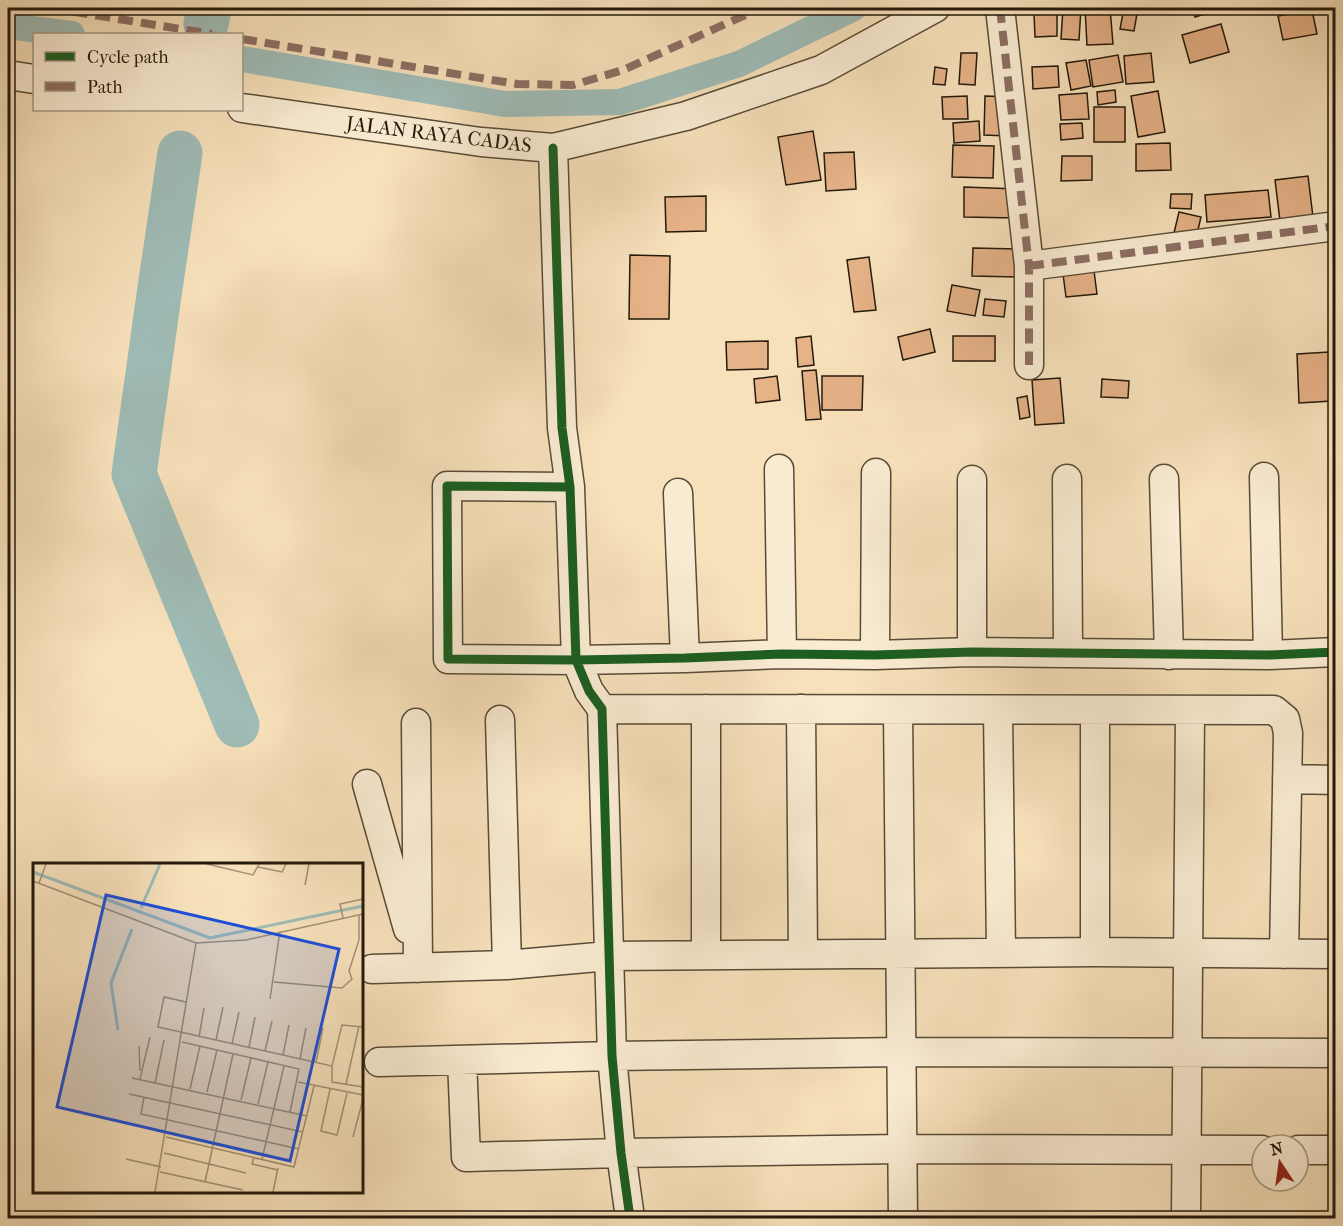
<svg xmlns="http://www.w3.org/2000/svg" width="1343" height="1226" font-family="'IM FELL French Canon',serif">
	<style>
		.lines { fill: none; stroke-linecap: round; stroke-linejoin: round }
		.canal { stroke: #9fbcb7; stroke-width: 26 }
		.river { stroke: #9fbcb7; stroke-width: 45 }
		.building { fill: #e6b288; stroke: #23190b; stroke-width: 1.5 }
		.minor-casing { stroke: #584b37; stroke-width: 31 }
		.minor { stroke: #faecd3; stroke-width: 28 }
		.quiet { stroke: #8d6e63; stroke-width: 8; stroke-dasharray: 15 8; stroke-linecap: butt }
		.cycleway-casing { stroke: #faecd3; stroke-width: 13 }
		.cycleway { stroke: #1b5e20; stroke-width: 9 }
		.labels { text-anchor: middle; stroke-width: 4.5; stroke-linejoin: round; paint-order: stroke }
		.street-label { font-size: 20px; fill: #23190b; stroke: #faecd3 }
		.inset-river { fill: none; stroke: #9fbcb7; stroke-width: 3 }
		.inset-road { fill: none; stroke: #a29175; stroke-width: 1.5 }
		.view { fill: #1d4ed8; fill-opacity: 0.15; stroke: #1d4ed8; stroke-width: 3 }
		.inset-edge { fill: none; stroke: #23190b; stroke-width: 3 }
	</style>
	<rect width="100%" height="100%" fill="#f7e1bb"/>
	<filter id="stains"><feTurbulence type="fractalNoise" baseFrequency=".00333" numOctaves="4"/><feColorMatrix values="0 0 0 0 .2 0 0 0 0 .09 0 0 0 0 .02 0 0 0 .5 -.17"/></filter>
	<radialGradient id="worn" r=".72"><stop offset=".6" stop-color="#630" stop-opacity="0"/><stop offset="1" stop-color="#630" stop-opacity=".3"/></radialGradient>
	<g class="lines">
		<path class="canal" d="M8,26L72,34
			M242,59L505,104L620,102L739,64L854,8"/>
		<path class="river" d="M206,24L209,8
			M180,153L158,302L134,474L237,725"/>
	</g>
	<path class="building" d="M1063,8H1081L1079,40L1061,39Z
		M1085,8H1110L1113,44L1087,45Z
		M1124,8H1138L1134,31L1120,29Z
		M1192,8H1224L1195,17Z
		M1312,10L1317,34L1283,40L1278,16Z
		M1057,13V36L1035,37L1034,14Z
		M1221,24L1229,52L1190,63L1182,35Z
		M961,53H977L975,85L959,84Z
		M1151,53L1154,82L1126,84L1124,56Z
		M1118,55L1123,82L1093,87L1089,60Z
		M1086,60L1091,86L1071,90L1066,63Z
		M1058,66L1059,87L1033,89L1032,67Z
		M935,67L947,69L945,85L933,84Z
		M1115,90L1116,102L1098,105L1097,92Z
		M1158,91L1165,132L1138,137L1131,96Z
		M1087,93L1089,119L1061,120L1059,95Z
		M967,96L968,119H943L942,97Z
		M985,96L1009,97L1007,136L984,135Z
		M1094,107H1125V142H1094Z
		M979,121L980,141L954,143L953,123Z
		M1082,123L1083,138L1061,140L1060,124Z
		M813,131L821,180L786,185L778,137Z
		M1170,143L1171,170L1136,171V144Z
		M953,145L994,146L993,178L952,177Z
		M854,152L856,189L826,191L824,153Z
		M1062,156H1092V180L1061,181Z
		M1336,168V216L1329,169Z
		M1308,176L1313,217L1280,221L1275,180Z
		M964,187L1017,189L1016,218L964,217Z
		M1268,190L1271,217L1207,222L1205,195Z
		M1171,194H1192L1191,209L1170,208Z
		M706,196V231L666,232L665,197Z
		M1179,212L1201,217L1196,238L1174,233Z
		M973,248L1019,249L1018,277L972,276Z
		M630,255L670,256L669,319H629Z
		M869,257L876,310L854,312L847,260Z
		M1094,271L1097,294L1066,297L1063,274Z
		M952,285L980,290L975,316L947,311Z
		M985,299L1006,301L1004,317L983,315Z
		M930,329L935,352L903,360L898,337Z
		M811,336L814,365L798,367L796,338Z
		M953,336H995V361H953Z
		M768,341V369L727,370L726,342Z
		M1329,352L1332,401L1299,403L1297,354Z
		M1335,362H1336V410H1333Z
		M816,370L821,419L806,420L802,371Z
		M777,376L780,400L756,403L754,379Z
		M822,376H863L862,410H822Z
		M1060,378L1064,423L1035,425L1032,380Z
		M1102,379L1129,381L1128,398L1101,397Z
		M1027,396L1030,417L1020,419L1017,398Z"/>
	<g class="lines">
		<g class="minor-casing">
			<path id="minor" d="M1000,8L1029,266V365
				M8,75L34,79
				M242,108L481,142L553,148L686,116L821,70L935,8
				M553,148L562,428L570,487L576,660L589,691L602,709L612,1056L621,1153L630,1218
				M1029,266L1336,226
				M779,469L782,654
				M1264,477L1268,655
				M1067,479L1068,652
				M1164,479L1169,655
				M972,480V652
				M570,487L447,486L448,659L576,660L685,658L782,654L875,655L972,652L1268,655L1336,652
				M678,493L685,658
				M875,655L876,473
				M602,709L1274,710L1285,719L1288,733L1284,954
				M801,709L803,954
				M898,710L903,1218
				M998,710L1001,953
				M500,720L507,965
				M416,723L418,968
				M1287,779L1336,780
				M367,784L408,929
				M1095,952V710
				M706,955V709
				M372,969L507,965L609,956L1095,952L1336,954
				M462,1060L466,1157L621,1153L901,1149L1262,1150
				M379,1062L612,1056L901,1052L1336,1053
				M1298,1150H1336
				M1186,1218L1190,711"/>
		</g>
		<use href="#minor" class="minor"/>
		<path class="quiet" d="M50,8L212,34
			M1000,8L1029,266V365
			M242,39L517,84L573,85L623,70L761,8
			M1029,266L1336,226"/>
		<g class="cycleway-casing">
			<path id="cycleway" d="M553,148L562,428L570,487L576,660L589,691L602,709L612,1056L621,1153L630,1218
				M570,487L447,486L448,659L576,660L685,658L782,654L875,655L972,652L1268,655L1336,652"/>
		</g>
		<use href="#cycleway" class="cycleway"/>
	</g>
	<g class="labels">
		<g class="street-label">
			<text transform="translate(439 134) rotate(7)" y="7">JALAN RAYA CADAS</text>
		</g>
	</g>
	<g transform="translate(33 863)">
		<rect width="330" height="330" fill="#f7e1bb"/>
		<path class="inset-river" d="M0,9L177,75L330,43M108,45L127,1M85,167L78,120L99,66"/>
		<path class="inset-road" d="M174,1L220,12L226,1M225,4L249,9L253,1M0,18L163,80L213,77L330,51M6,20L13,1M272,22L276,1M310,55L307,41L330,36M241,119L309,125L319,116L316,108L326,77V52M237,136L247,68M153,139L131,134L125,164L299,203V219L330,224M166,174L171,145M183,177L190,144M149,179L266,206L257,249M199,181L206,149M106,183L107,208M216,184L222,154M232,188L239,158M250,192L256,162M267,196L273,165M283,199L290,165M299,203L309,162L330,164M99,215L274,253M107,216L117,174M265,219L330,232M122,220L131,177M313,221L326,163M157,226L167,183M297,226L288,268L304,272L314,230M174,229L184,187M96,231L270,269M111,234L108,251L266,286M208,237L218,195M225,241L235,199M133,274L261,304L281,223M320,274L330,236M131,290L213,310M221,294L219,301L245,307M93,296L128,304M229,296L251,203M127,309L210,327M172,319L200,191M122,329L163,80M240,329L245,305"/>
		<path class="view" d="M73,32L306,86L257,298L24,244Z"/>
		<rect width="330" height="330" class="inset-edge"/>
	</g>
	<rect width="1343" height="1226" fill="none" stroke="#f7e1bb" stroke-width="30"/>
	<rect x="9" y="9" width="1325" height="1208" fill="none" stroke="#23190b" stroke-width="3"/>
	<rect x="15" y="15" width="1313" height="1196" fill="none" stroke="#23190b" stroke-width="1.5"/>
	<rect x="33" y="33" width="210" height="78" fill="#faecd3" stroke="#a49883" stroke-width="1.5"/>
	<rect x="45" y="52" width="30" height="9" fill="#1b5e20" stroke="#a49883" stroke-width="1.5"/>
	<text x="87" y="63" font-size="18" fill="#23190b">Cycle path</text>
	<rect x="45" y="82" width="30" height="9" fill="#8d6e63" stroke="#a49883" stroke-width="1.5"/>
	<text x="87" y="93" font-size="18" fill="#23190b">Path</text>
	<g transform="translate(1280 1163) rotate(347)"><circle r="28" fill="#faecd3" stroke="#a49883" stroke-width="1.5"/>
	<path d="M0-4.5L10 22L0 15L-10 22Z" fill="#8f2418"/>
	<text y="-9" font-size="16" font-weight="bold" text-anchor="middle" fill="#23190b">N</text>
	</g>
	<rect width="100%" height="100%" filter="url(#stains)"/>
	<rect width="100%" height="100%" fill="url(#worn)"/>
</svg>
